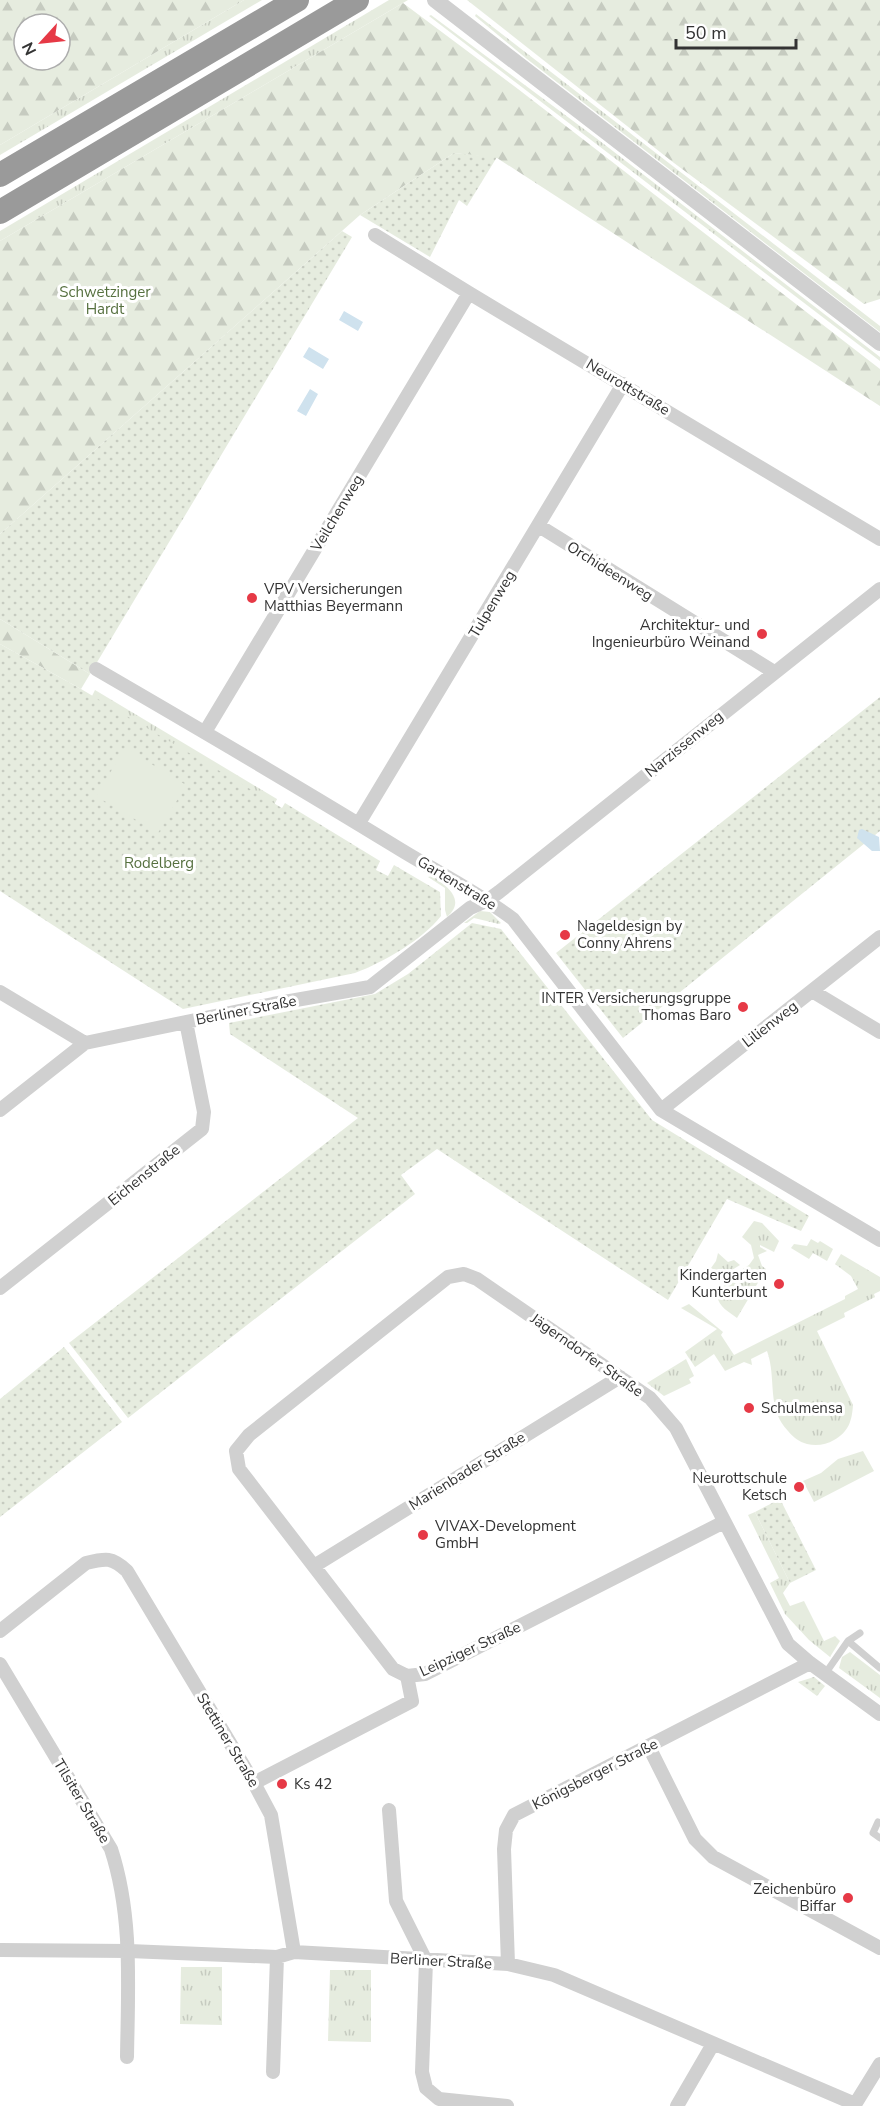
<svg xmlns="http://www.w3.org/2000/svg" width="880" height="2106" font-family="'Nunito Sans',sans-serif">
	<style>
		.grass { fill: url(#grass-tufts) }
		.forest { fill: url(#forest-firs); fill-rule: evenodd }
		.park { fill: url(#park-dots) }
		.pitch { fill: #e6ecdf }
		.water { fill: #cfe2ee }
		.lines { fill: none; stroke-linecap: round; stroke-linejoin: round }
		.service { stroke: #d0d0d0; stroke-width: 7 }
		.minor { stroke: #d0d0d0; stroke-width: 14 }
		.tertiary { stroke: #d0d0d0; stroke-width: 16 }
		.motorway { stroke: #9a9a9a; stroke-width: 24 }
		.poi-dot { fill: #e63946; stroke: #fff; stroke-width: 2 }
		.labels { text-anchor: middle; stroke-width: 6; stroke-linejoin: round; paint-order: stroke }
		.park-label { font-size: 15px; fill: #56703f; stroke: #fff }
		.street-label { font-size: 15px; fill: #333; stroke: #fff }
		.poi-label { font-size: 15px; fill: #333; stroke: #fff; text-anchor: start }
	</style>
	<defs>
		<pattern id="grass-tufts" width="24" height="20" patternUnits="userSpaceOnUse" patternTransform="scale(1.5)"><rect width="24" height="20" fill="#e6ecdf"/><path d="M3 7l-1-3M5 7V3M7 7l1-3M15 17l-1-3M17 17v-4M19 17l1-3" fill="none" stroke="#c6cbc0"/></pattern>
		<pattern id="forest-firs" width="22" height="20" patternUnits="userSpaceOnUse" patternTransform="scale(1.5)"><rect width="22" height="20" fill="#e6ecdf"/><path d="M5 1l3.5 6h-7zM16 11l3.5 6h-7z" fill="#c6cbc0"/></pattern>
		<pattern id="park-dots" width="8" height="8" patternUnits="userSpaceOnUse" patternTransform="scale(1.5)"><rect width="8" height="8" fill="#e6ecdf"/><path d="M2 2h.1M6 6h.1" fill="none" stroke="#c6cbc0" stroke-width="1.8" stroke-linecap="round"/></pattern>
	</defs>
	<rect width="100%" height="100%" fill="#fff"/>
	<path class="grass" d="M244,0H262L0,155V145Z
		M389,0H408L0,241V231Z
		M476,14L880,326V332L527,59L475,16Z
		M431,15L596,138L880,357V361L429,16Z
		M95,690L277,799L270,813L91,698Z
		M432,876C446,885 467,900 447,917L445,910V888L428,877Z
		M480,911L490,912L501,923L499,924L474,918L467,923H464Z
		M754,1221L762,1223L779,1241L774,1252L760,1245V1247L767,1251L758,1255L762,1266L766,1269L737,1318C729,1312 719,1307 717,1296L729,1278L749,1265L754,1258L751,1245L742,1237Z
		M811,1239L818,1243L820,1241L833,1249L827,1261L813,1253L809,1259L791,1248L794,1244L807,1246Z
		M718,1253L728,1262L734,1260L740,1265L724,1275L711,1268L716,1261Z
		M841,1254L880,1277V1291L874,1294L875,1297L844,1313L845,1317L817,1331L853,1405C852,1420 849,1432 834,1440C826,1445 816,1446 807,1444C799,1442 793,1437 788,1431C766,1408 777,1379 767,1351L751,1359L752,1365L744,1362L725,1371L714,1354L695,1367L685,1352L717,1329L681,1308L689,1304L723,1332L721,1335L734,1355L845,1299V1296L858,1289L851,1276L835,1264Z
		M686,1359L694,1376L689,1379L691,1383L664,1396L647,1383Z
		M863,1451L874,1471L814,1502L803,1481L821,1473L838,1459Z
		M755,1512L790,1583L783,1593L790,1606L804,1601L824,1641L835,1636L840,1641L830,1657L809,1640L785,1614L770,1583L779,1578L748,1515Z
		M850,1652L880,1675V1698L839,1668L842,1657Z
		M181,1967H222V2025L180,2024Z
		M330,1970H371V2042L328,2041Z"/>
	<path class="forest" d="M0,0H244L0,145ZM24,24H60V60H24Z
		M467,0H880V299L864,304L674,163Z
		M403,3L518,89L880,369V406L497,158L454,153L360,215L0,534V241Z
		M0,619L90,674L81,689L0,644Z"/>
	<path class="park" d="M454,153L497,157L467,206L459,200L430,257L360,215Z
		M342,231L352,237L90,674L0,619V534Z
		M0,644L81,689L282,808L285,803L380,861L376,870L388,876L394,865L440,892L441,916C422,940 384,962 355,973L183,1009L0,891Z
		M880,697V831L623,1038L556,953Z
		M472,923L501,929L652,1120L809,1216L801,1231L727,1199L668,1300L437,1149L401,1175L415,1194L128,1418L69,1343L358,1118L230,1034L229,1023L375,994L408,974Z
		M64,1347L122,1422L0,1517V1399Z
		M780,1499L816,1570L790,1583L755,1512Z
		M814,1677L825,1686L817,1696L798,1682Z"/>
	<path class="pitch" d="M125,748L186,785L158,833L96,796Z"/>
	<path class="water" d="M344,311L363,322L358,331L339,320Z
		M309,347L329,359L323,369L303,357Z
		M310,389L318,394L306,416L297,411Z
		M862,829L879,837L880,851H872L857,838L859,830Z"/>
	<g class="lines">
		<path class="service" d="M848,1641L880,1668
			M825,1674L848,1641L860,1633
			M878,1822L873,1833L880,1838"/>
		<path class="minor" d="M375,235L469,293L880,539
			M539,526L774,672
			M96,669C196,727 295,785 393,845C433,870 476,891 513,919L661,1110L880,1240
			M205,732L469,293
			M359,823L623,384
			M812,991L880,1032
			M0,992L85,1043
			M0,1110L85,1043L273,1004L370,987L470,908L488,900L499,892L880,589
			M661,1110L880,937
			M0,1288L202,1129L204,1112L186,1022
			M724,1522L425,1674L407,1676L393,1669L239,1469L236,1451L249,1435L448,1277L464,1274L477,1279L650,1398L676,1428L788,1644L810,1663L880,1714
			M314,1566L620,1377
			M0,1631L86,1563C106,1558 112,1557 127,1571L254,1783L271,1815L294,1952
			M0,1664L111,1849C133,1916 128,1987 127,2057
			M649,1747L695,1839L713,1857L880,1948
			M254,1783L412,1701L407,1676
			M389,1810L396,1901L426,1961L422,2072L426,2088L439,2099L507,2106
			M0,1950L129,1951L277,1957L294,1952L508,1964L554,1975L855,2104
			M508,1964L504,1849L506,1830L514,1815L810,1663
			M273,2072L277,1957
			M677,2106L713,2044
			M854,2106L880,2064"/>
		<path class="tertiary" d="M435,0L880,343"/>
		<path class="motorway" d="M0,175L297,0
			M0,212L357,0"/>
	</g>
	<g class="poi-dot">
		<circle cx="252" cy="598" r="6"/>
		<circle cx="762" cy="634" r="6"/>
		<circle cx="565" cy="935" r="6"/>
		<circle cx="743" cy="1007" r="6"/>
		<circle cx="779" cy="1284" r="6"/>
		<circle cx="749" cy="1408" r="6"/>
		<circle cx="799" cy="1487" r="6"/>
		<circle cx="423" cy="1535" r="6"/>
		<circle cx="282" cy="1784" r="6"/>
		<circle cx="848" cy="1898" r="6"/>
	</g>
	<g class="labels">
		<g class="park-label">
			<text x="105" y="297">Schwetzinger<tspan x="105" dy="17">Hardt</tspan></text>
			<text x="159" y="868">Rodelberg</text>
		</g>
		<g class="street-label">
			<text transform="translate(628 387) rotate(31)" y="5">Neurottstraße</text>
			<text transform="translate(337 513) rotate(-59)" y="5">Veilchenweg</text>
			<text transform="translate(610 571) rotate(32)" y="5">Orchideenweg</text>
			<text transform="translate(492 604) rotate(-59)" y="5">Tulpenweg</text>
			<text transform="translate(684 744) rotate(-39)" y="5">Narzissenweg</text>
			<text transform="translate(457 883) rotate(31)" y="5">Gartenstraße</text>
			<text transform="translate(246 1010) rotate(-11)" y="5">Berliner Straße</text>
			<text transform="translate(770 1024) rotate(-38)" y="5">Lilienweg</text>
			<text transform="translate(144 1175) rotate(-39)" y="5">Eichenstraße</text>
			<text transform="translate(587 1355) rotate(35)" y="5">Jägerndorfer Straße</text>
			<text transform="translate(467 1471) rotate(-32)" y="5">Marienbader Straße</text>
			<text transform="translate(470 1649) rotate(-25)" y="5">Leipziger Straße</text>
			<text transform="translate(228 1740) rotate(59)" y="5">Stettiner Straße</text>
			<text transform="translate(595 1774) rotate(-27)" y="5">Königsberger Straße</text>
			<text transform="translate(82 1801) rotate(59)" y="5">Tilsiter Straße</text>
			<text transform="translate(441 1961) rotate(3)" y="5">Berliner Straße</text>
		</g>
		<g class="poi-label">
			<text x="264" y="594">VPV Versicherungen<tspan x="264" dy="17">Matthias Beyermann</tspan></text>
			<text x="750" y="630" text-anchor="end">Architektur- und<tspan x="750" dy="17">Ingenieurbüro Weinand</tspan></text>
			<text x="577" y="931">Nageldesign by<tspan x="577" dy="17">Conny Ahrens</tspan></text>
			<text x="731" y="1003" text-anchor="end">INTER Versicherungsgruppe<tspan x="731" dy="17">Thomas Baro</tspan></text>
			<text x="767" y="1280" text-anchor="end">Kindergarten<tspan x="767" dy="17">Kunterbunt</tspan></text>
			<text x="761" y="1413">Schulmensa</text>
			<text x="787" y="1483" text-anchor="end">Neurottschule<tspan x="787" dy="17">Ketsch</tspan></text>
			<text x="435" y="1531">VIVAX-Development<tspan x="435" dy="17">GmbH</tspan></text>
			<text x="294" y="1789">Ks 42</text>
			<text x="836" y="1894" text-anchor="end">Zeichenbüro<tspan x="836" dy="17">Biffar</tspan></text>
		</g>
	</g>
	<g transform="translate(42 42) rotate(243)"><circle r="28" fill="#ffffff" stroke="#adadad" stroke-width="1.5"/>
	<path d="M0-4.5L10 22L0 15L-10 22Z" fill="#e63946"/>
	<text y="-9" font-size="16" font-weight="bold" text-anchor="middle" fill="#333333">N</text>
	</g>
	<path d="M676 39v9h120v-9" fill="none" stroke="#333333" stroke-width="3"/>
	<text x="685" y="39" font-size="18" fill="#333333" stroke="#ffffff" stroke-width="4.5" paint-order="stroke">50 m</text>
</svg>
